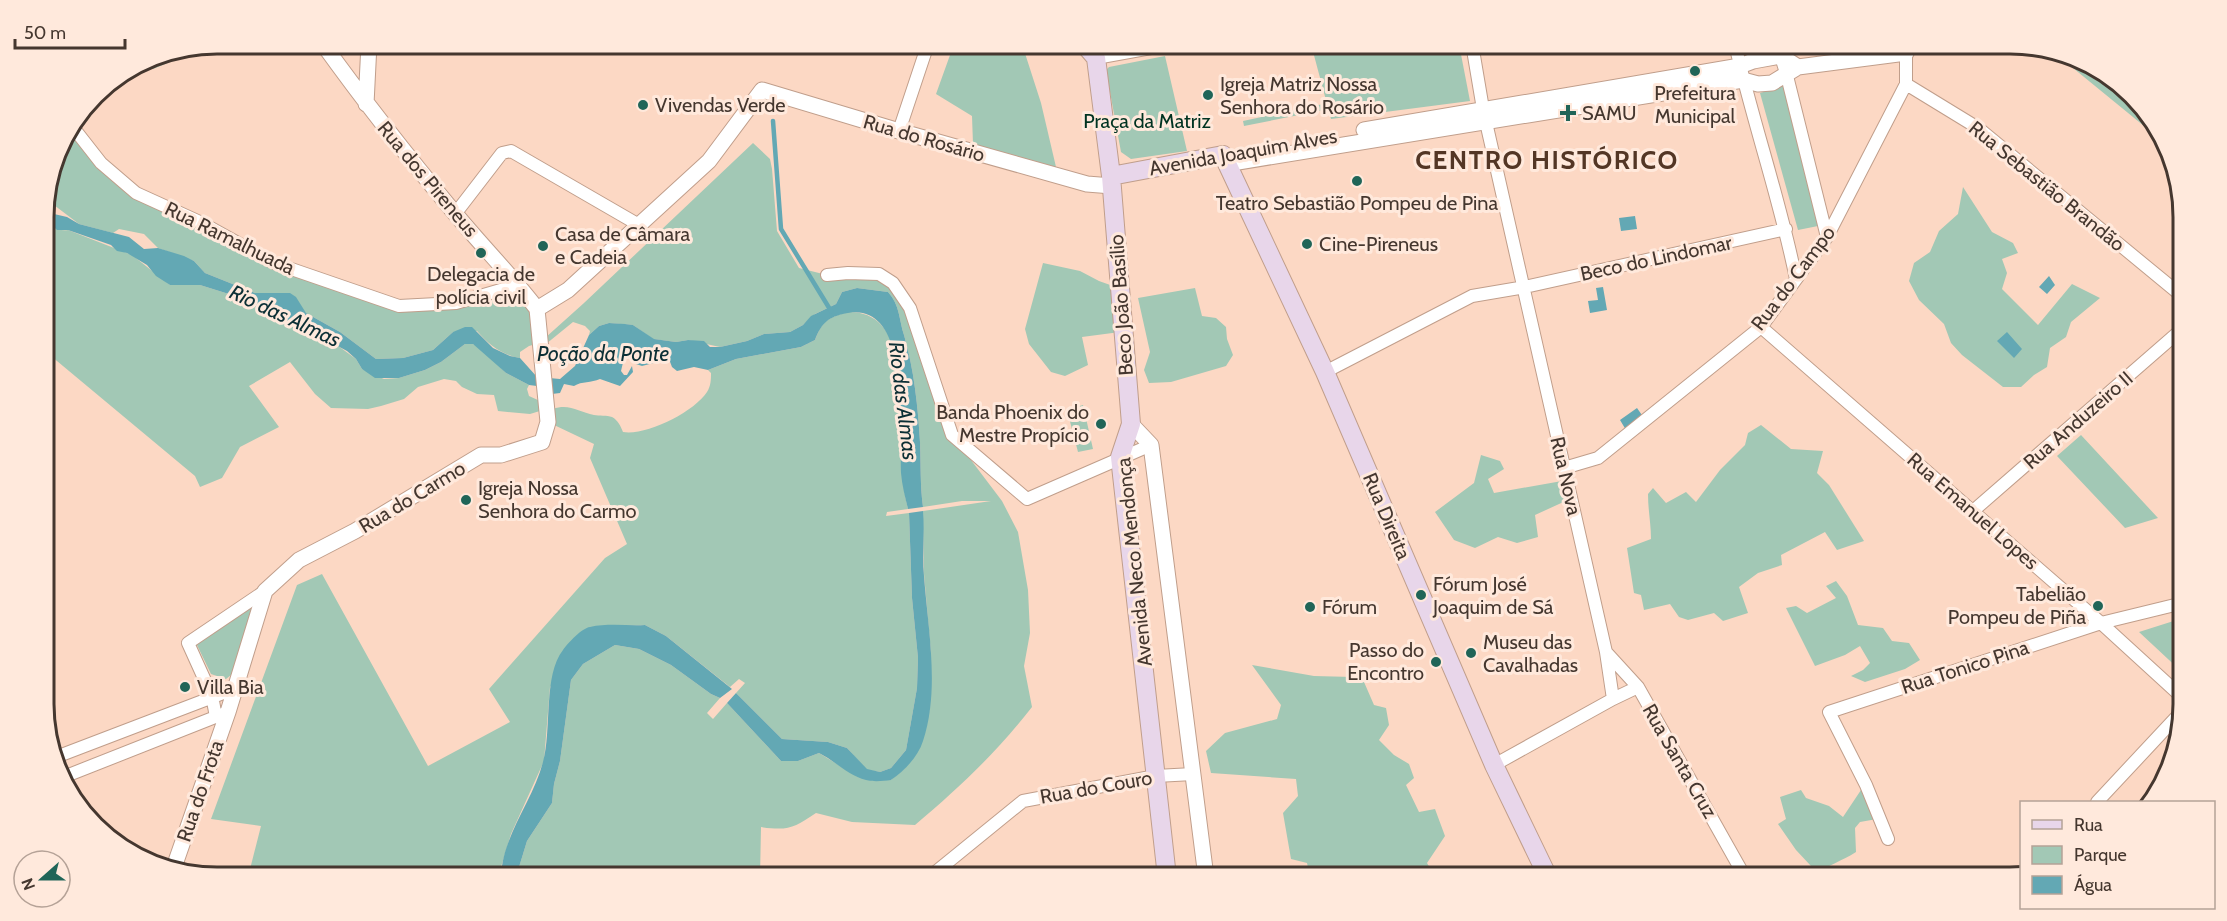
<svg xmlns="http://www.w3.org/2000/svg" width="2227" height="921" font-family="Cabin,sans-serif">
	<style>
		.green { fill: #a2c8b5 }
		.water { fill: #63a8b4 }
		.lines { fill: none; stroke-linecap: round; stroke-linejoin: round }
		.stream { stroke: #63a8b4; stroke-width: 4.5 }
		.minor-casing { stroke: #c09e8b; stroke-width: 14 }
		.tertiary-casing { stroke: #c09e8b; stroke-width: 17 }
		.secondary-casing { stroke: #c09e8b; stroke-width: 20 }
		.minor { stroke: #fff; stroke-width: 12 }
		.tertiary { stroke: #fff; stroke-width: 15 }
		.secondary { stroke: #e8d6ea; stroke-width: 18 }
		.poi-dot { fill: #206558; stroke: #ffe9dc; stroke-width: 2 }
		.labels { text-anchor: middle; stroke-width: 6; stroke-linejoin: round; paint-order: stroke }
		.poi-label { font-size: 20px; fill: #45372f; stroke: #ffe9dc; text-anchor: start }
		.park-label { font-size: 20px; fill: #003321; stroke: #ffe9dc }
		.street-label { font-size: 20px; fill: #45372f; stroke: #ffe9dc }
		.water-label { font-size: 21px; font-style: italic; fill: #0c2f35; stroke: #ffe9dc }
		.district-label { font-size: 26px; font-weight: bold; letter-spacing: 1.5px; fill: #533625; stroke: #ffe9dc }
		.rim { fill: none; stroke: #45372f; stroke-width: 3 }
	</style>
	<rect width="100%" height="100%" fill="#fcd8c4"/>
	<path class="green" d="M954,44H1022L1041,103L1056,167L973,144L972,116L936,94Z
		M1311,44H1459L1470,101L1331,119Z
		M1749,44H1770L1772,50L1752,54Z
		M211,45L153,69L148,58L151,57Z
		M2051,50L2066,53L2141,103L2155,135Z
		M1165,56L1187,151L1131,159L1121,152L1106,70L1109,67Z
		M1783,86L1818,226L1798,230L1760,93Z
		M1323,104L1324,110L1244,126L1243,121Z
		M72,126L136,193L274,263L399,306L456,303L518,285L537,309L536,344L529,346L520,352V358C502,355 489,345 477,331L453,332L433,350L403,358L376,359L340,332L306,313L270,293H255L205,273L194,261L158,248L144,234L119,229L113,233L79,224L50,202L47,193L62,140Z
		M753,143L770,159L772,169L777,231L799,268L827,275L866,273L900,291L952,435L1002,501L1018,532L1028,590L1030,633L1024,666L1032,707C996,753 960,787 915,825L852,822L816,813C794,828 788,831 761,827L760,877H516L527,841L552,803L554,784L560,761L571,680L583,664L615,645L639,649L671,665L711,694L720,698L707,713L713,719L727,703L781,761H798L819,753L858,777L891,780L905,768L926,724L930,708L931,653L924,574L923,511L991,501H962L923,507C920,485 921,464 920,442C918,407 914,369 904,335C899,320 900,305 888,292L857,288L842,292L836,304L815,314L803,325L790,332L764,334L747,341L720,347L688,340L676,342L653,339L633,325L609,323L599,326L589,335L590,331L585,326L573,322L546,344L545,338L584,303Z
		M1963,187L1992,232L2013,243L2018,253L2002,259L2007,273L2002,289L2038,325L2072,284L2100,298L2071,322L2066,337L2050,348L2047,367L2034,375L2021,387H2003L1962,355L1951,343L1944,324L1919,300L1909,281L1914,263L1930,252L1939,231L1958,214Z
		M44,217C53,224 56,232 68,230L132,255L170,285H200L248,300L254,306L268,315L308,330L330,340L356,359L362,369L384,379L399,378L425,370L441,362L465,344H473L480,348L506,373L529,385L527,389L529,396L540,401L543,410L530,414L498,411L494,395L477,394L462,387L456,381L444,379L418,387L404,399L381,406L368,409L331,408L315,394L290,362L249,386L279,427L240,447L222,478L200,487L195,476L45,351Z
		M1043,263L1080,271L1099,281L1113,286L1120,332L1082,337L1088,365L1065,376L1051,372L1029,344L1025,329Z
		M1195,288L1202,316L1216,318L1226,327L1227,339L1233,355L1226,366L1171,382L1149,383L1144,370L1150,352L1138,298Z
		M849,312C906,312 899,388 900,427C902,455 901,482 908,509L887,512L886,516L909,513L912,598L918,658L917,688L906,750L891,768L880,772L867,770L847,748L828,742L782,739L736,693L745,683L739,679L730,687L666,636L645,625L607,626L550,687L544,761L511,834L501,867V877H248L261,826L211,819L297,585L322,574L428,766L510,722L489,689L605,558L627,544L590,458L594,444L552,424L553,409C569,403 579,412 594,415C599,416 607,415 612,417C618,420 621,427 623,432C646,436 694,412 707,392C711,386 711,379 711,373L708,370L736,359L801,347L815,340C823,320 827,318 849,312Z
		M1083,405L1093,449L1078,452L1067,410Z
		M1761,425L1791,449L1823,451L1817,473L1829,485L1864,541L1837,550L1825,532L1781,555L1782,565L1758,573L1739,587L1748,613L1723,621L1714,613L1688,620L1679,617L1670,604L1644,610L1641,595L1634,593L1627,548L1651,539C1651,524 1648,510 1648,494L1653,488L1666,503L1686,492L1696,502L1720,470L1745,445L1748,433Z
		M2081,435L2158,518L2125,528L2057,456Z
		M1481,455L1500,461L1504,469L1488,479L1494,493L1562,481L1570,499L1535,515L1538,537L1517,543L1498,537L1475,548L1454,540L1435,512L1474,483Z
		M1836,581L1847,596L1858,625L1883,628L1892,641L1909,643L1920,660L1905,669L1865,682L1851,676L1863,670L1870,663L1860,646L1845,655L1815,666L1786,608L1796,606L1807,613L1836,598L1826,586Z
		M255,600L231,675L226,679L211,674L196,643Z
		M2183,618V673L2139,632Z
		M1252,665L1314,676L1353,677L1364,682L1374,705L1386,708L1389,725L1379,740L1394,755L1409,764L1414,778L1406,785L1419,812L1435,809L1445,836L1427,863L1435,877H1310L1307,863L1291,859L1283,813L1298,796L1296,779L1211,773L1206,751L1225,733L1277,719L1281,705Z
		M1863,787L1877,819L1860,822L1855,828L1856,852C1842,861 1828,865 1814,875L1811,866L1796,850L1778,824L1786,819L1780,797L1801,790L1806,798L1829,806L1843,817Z"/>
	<path class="water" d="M45,201L47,207L54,214L67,217L79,224L129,237L144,249L158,248L184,256L194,261L205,273L255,293H290L296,297L306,313L340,332L376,359L403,358L433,350L453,332L465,327H472L493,348L510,356L520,358L537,377V386L529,385L506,373L473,344H465L441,362L425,370L399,378H375L362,369L356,359L347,351L308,330L268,315L254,306L248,300L200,285H170L156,276L147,265L127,253L117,251L111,245L68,230H57L44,217Z
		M1635,216L1637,229L1621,231L1619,218Z
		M2049,276L2055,285L2047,294L2039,287Z
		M1603,287L1607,310L1590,313L1588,301L1598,300L1596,288Z
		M857,288L888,292C900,305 899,320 904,335C914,369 918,407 920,442C921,464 920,485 923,507L908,509C905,497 902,485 901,473C899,434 914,295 843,314C826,318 821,325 815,340L801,347L736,359L708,370L694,367L677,371L672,367L669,359L642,366L636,364L652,359L651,355C642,351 634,350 625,354L621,371L624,375H627L632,366L633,372L620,386L600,379C591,383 582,381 574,386L564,384L560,393L552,394L549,378L560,379L575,366L589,335L599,326L609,323L625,324L633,325L654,339L676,342L688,340L704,341L710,347H720L747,341L764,334L790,332L803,325L811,316L836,304L842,292Z
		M2007,332L2022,349L2014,358L1997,341Z
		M1637,408L1644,418L1626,430L1620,420Z
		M923,511C925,532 922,554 924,576C928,629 940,690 923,741C918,757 904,771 891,780C883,781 874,782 866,780C849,776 835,761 819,753L798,761H781L727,703L736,693L782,739L828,742L847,748L867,769L880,772L891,768L906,750L917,688L918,658L912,598L909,513Z
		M645,625L666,636L732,689L720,698L711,694L671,665L639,649L615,645L583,664L571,680L560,761L554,784L552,803L527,841L516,877H501C502,836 533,801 543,762C552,730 543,675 563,650C568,643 582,628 590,627C608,623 628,626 645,625Z"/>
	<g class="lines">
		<path class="stream" d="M765,44V52
			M773,121L781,229L831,311"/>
		<g class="minor-casing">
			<path id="minor" d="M1472,44L1483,109L1606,652L1613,699L1494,765
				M1735,44C1753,123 1780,199 1796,279
				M1777,44L1787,76L1827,237
				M1096,58L1173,44
				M1906,84L1978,128L2182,296
				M72,126L101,163L136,193L202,223L274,263L399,306L456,303L518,285
				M899,131L928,44
				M455,214L502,153L511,151L639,225
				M827,275L848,273L879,274L893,283L910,308L952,435L1027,499L1151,445
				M1761,327L2101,623L2183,698
				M1325,372L1472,296L1525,287L1786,229
				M1564,468L1598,458L1761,327L1827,237L1906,84V53
				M1973,511L2182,329
				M1606,652L1638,687L1745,877
				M1613,699L1638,687
				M216,717L212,696L188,643L265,591
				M56,757L234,689
				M66,776L228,712
				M2097,802L2182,711
				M1888,839L1866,785L1829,712L2101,623L2183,603
				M918,877L932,875L1023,801L1156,776L1193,774"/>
		</g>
		<g class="tertiary-casing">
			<path id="tertiary" d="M323,44C364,101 408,157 453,211C481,245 511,275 537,309
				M366,104L369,44
				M1364,130L1740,66L1753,61L1781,56L1798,67
				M1226,164L1743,80L1758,84L1772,83L1798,67L1906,53L1910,44
				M537,309L568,290L709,161L762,90L899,131L1087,184L1112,186
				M1131,424L1151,445L1206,877
				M173,870L228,712L265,591L299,560L355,531L481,455H501L542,442L548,422L537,309"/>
		</g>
		<g class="secondary-casing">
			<path id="secondary" d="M1084,44L1096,58L1111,176L1131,424L1120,457L1167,877
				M1111,176L1223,155L1325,372L1494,765L1548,877"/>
		</g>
		<use href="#minor" class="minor"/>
		<use href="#tertiary" class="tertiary"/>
		<use href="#secondary" class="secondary"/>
	</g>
	<g class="poi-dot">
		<circle cx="1695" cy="71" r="6"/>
		<circle cx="1208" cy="95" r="6"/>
		<circle cx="643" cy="105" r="6"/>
		<path d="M1565 104h6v6h6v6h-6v6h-6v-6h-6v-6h6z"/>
		<circle cx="1357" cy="181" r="6"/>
		<circle cx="1307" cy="244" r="6"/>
		<circle cx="543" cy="246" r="6"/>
		<circle cx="481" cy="253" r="6"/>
		<circle cx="1101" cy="424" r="6"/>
		<circle cx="466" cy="500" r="6"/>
		<circle cx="1421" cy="595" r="6"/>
		<circle cx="2098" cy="606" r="6"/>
		<circle cx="1310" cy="607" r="6"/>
		<circle cx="1471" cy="653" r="6"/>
		<circle cx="1436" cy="662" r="6"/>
		<circle cx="185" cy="687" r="6"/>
	</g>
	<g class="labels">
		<g class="poi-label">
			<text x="1220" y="91">Igreja Matriz Nossa<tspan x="1220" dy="23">Senhora do Rosário</tspan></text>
			<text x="1695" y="100" text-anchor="middle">Prefeitura<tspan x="1695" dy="23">Municipal</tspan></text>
			<text x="655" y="112">Vivendas Verde</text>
			<text x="1582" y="120">SAMU</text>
			<text x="1357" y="210" text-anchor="middle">Teatro Sebastião Pompeu de Pina</text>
			<text x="555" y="241">Casa de Câmara<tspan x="555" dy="23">e Cadeia</tspan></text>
			<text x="1319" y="251">Cine-Pireneus</text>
			<text x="481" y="281" text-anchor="middle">Delegacia de<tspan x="481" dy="23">polícia civil</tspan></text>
			<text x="1089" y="419" text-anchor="end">Banda Phoenix do<tspan x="1089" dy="23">Mestre Propício</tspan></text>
			<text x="478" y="495">Igreja Nossa<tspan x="478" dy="23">Senhora do Carmo</tspan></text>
			<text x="1433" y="591">Fórum José<tspan x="1433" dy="23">Joaquim de Sá</tspan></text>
			<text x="2086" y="601" text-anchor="end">Tabelião<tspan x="2086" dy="23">Pompeu de Piña</tspan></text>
			<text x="1322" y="614">Fórum</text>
			<text x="1483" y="649">Museu das<tspan x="1483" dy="23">Cavalhadas</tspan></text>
			<text x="1424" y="657" text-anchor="end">Passo do<tspan x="1424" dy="23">Encontro</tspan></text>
			<text x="197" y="694">Villa Bia</text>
		</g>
		<g class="park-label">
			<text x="1147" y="128">Praça da Matriz</text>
		</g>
		<g class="street-label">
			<text transform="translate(924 138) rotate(16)" y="7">Rua do Rosário</text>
			<text transform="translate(1243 152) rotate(-10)" y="7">Avenida Joaquim Alves</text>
			<text transform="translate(428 179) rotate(50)" y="7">Rua dos Pireneus</text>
			<text transform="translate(2047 186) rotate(39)" y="7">Rua Sebastião Brandão</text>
			<text transform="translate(230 238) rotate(26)" y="7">Rua Ramalhuada</text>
			<text transform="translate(1656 258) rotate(-12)" y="7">Beco do Lindomar</text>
			<text transform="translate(1793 278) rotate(-53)" y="7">Rua do Campo</text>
			<text transform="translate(1121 305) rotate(-94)" y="7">Beco João Basílio</text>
			<text transform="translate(2078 420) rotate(-41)" y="7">Rua Anduzeiro II</text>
			<text transform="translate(1566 476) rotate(77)" y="7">Rua Nova</text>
			<text transform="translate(412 497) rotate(-31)" y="7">Rua do Carmo</text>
			<text transform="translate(1973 511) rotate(41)" y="7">Rua Emanuel Lopes</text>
			<text transform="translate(1387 516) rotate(67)" y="7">Rua Direita</text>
			<text transform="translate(1134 562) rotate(-96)" y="7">Avenida Neco Mendonça</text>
			<text transform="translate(1965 667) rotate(-18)" y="7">Rua Tonico Pina</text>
			<text transform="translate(1680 761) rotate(60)" y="7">Rua Santa Cruz</text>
			<text transform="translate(1096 787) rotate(-10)" y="7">Rua do Couro</text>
			<text transform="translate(200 791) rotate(-71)" y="7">Rua do Frota</text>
		</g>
		<g class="water-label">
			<text transform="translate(285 316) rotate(25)" y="7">Rio das Almas</text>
			<text x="603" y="361">Poção da Ponte</text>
			<text transform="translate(903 401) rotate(83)" y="7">Rio das Almas</text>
		</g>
		<g class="district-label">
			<text x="1547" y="169">CENTRO HISTÓRICO</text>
		</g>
	</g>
	<path d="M0 0H2227V921H0ZM217 54H2010A163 163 0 0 1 2173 217V704A163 163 0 0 1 2010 867H217A163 163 0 0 1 54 704V217A163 163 0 0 1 217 54Z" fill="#ffe9dc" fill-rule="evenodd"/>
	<path class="rim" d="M217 54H2010A163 163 0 0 1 2173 217V704A163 163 0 0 1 2010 867H217A163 163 0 0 1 54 704V217A163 163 0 0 1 217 54Z"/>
	<rect x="2020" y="801" width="195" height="108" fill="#ffe9dc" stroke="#b5a297" stroke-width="1.5"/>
	<rect x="2032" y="820" width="30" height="9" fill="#e8d6ea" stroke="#b5a297" stroke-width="1.5"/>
	<text x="2074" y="831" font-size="18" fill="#45372f">Rua</text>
	<rect x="2032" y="846" width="30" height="18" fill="#a2c8b5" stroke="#b5a297" stroke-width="1.5"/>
	<text x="2074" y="861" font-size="18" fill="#45372f">Parque</text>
	<rect x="2032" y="876" width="30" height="18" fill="#63a8b4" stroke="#b5a297" stroke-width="1.5"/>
	<text x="2074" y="891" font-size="18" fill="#45372f">Água</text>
	<g transform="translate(42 879) rotate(249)"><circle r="28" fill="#ffe9dc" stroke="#b5a297" stroke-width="1.5"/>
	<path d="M0-4.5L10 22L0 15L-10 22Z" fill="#206558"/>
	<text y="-9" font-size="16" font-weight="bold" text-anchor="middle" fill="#45372f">N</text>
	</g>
	<path d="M15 39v9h110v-9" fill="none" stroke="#45372f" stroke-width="3"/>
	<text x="24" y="39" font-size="18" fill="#45372f" stroke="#ffe9dc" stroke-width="4.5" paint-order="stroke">50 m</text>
</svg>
